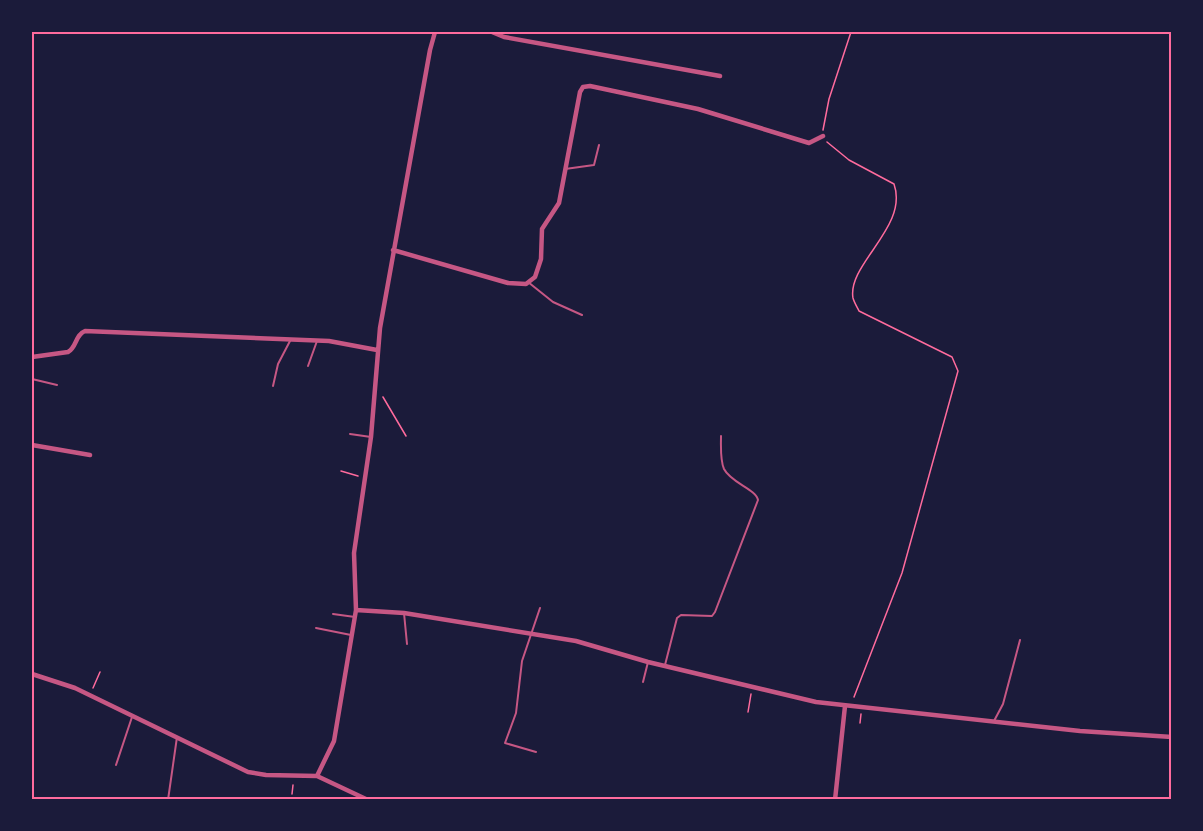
<svg xmlns="http://www.w3.org/2000/svg" width="1203" height="831" font-family="Commissioner,sans-serif">
	<style>
		.lines { fill: none; stroke-linecap: round; stroke-linejoin: round }
		.path { stroke: #ff6b9d; stroke-width: 1.5 }
		.service { stroke: #c65784; stroke-width: 2 }
		.minor { stroke: #c65784; stroke-width: 4.5 }
		.neatline { fill: none; stroke: #ff6b9d; stroke-width: 2 }
	</style>
	<rect width="100%" height="100%" fill="#1b1b3a"/>
	<g class="lines">
		<path class="path" d="M823,130L829,99L851,32
			M827,142L849,160L894,184C909,227 847,264 853,298C854,302 857,307 859,311L952,357L958,371L902,573L854,697
			M383,397L406,436
			M341,471L358,476
			M93,688L100,672
			M748,712L751,694
			M860,723L861,714
			M292,794L293,785"/>
		<path class="service" d="M565,169L594,165L599,145
			M528,282L553,302L582,315
			M308,366L317,341
			M32,379L57,385
			M273,386L278,364L290,341
			M350,434L371,437
			M404,613L407,644
			M333,614L355,617
			M316,628L351,635
			M665,665L677,618L681,615L712,616L715,612L758,500C756,489 731,483 724,469C720,460 721,446 721,436
			M643,682L648,662
			M994,721L1003,704L1020,640
			M536,752L505,743L516,713L522,661L540,608
			M116,765L132,717
			M168,800L177,737"/>
		<path class="minor" d="M492,32L504,37L720,76
			M393,250L508,283L526,284L535,277L541,259L542,229L559,203L580,92L583,87L590,86L698,109L809,143L823,136
			M32,357L68,352C77,347 75,335 85,331L329,341L377,350
			M32,445L90,455
			M356,610L354,553L371,437L380,328L430,50L435,32
			M32,674L75,688L248,772L266,775L317,776L368,800
			M317,776L334,741L356,610L404,613L576,641L648,662L816,702L1080,731L1172,737
			M835,800L845,706"/>
	</g>
	<rect width="1203" height="831" fill="none" stroke="#1b1b3a" stroke-width="66"/>
	<rect x="33" y="33" width="1137" height="765" class="neatline"/>
</svg>
